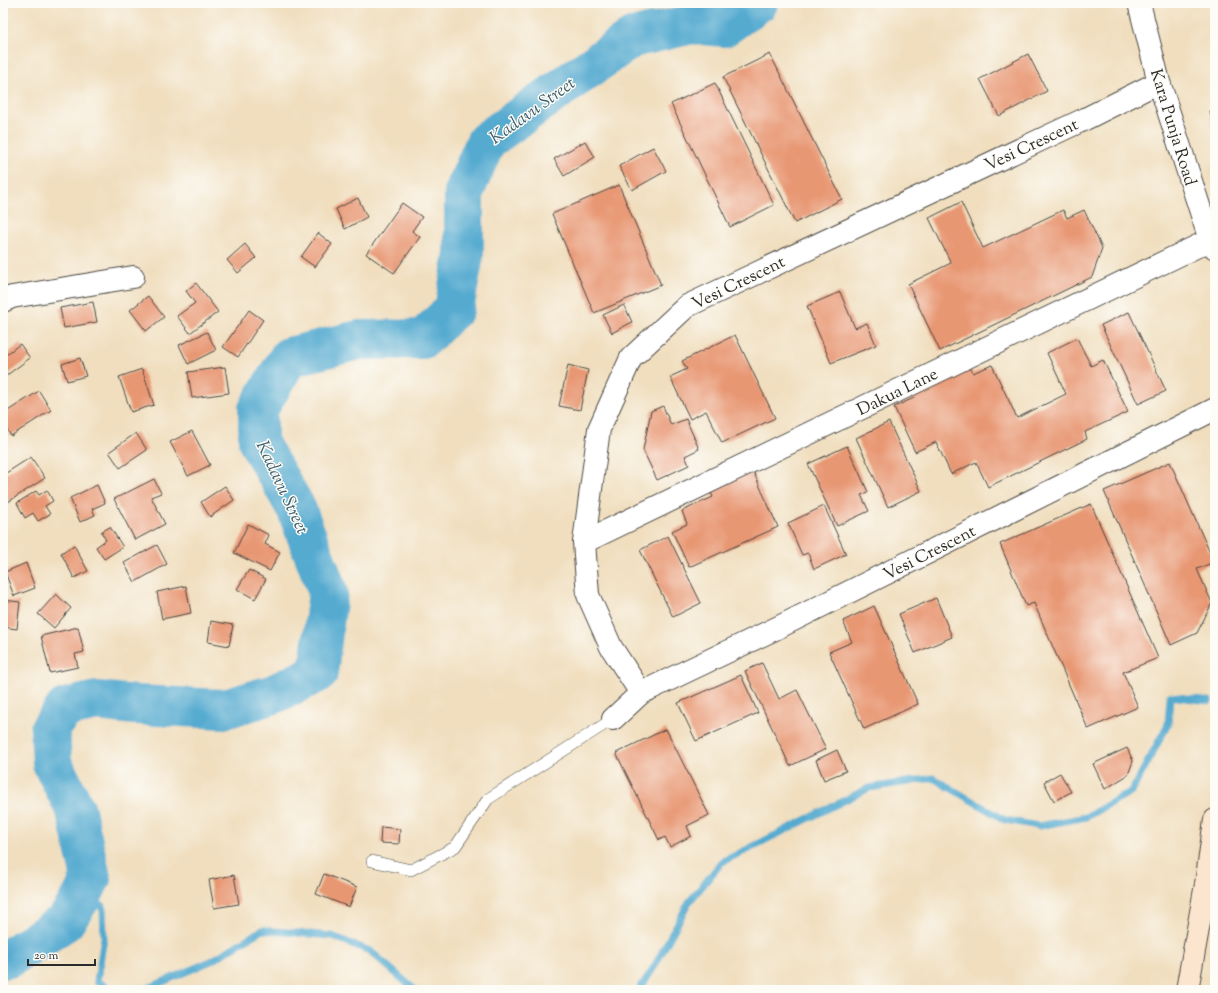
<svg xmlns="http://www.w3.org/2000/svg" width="1218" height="993" font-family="'Sorts Mill Goudy',serif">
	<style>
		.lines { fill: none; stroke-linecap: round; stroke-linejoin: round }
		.stream { stroke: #54aad0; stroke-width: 7 }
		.river { stroke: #54aad0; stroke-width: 40 }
		.building { fill: #e89773 }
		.lane-casing { stroke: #494641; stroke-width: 12 }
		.street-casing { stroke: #494641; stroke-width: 24 }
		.secondary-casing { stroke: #494641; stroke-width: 24 }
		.lane { stroke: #fff; stroke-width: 11 }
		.street { stroke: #fff; stroke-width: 22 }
		.secondary { stroke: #fce5cf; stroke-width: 22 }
		.labels { text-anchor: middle; stroke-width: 3; stroke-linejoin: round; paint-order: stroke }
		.street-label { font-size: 17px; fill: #2b2b2b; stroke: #fdfcf7 }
		.water-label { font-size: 18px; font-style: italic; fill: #3b5e6d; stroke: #fdfcf7 }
	</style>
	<rect width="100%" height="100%" fill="#fdfcf7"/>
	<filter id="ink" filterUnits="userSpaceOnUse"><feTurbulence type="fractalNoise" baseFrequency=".025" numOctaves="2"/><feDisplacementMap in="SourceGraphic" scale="8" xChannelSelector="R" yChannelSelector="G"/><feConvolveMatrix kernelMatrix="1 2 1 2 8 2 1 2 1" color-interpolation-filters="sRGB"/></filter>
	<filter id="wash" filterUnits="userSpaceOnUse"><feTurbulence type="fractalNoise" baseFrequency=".012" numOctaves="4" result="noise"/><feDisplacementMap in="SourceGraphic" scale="16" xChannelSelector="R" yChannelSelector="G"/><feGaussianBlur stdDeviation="0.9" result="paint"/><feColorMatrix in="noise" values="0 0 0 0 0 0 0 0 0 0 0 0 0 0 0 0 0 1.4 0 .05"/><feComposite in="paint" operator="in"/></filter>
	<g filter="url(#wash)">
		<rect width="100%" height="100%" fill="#f0debe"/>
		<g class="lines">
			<path class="stream" d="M81,898L103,906L104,938L97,981L111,990
				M144,990L211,961L262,930L332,936L370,951L415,990
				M639,990L654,967L689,902L722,862L869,788L933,778L1005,820L1039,826L1086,817L1132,791L1168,724L1170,696L1209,701"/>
			<path class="river" d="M3,959L9,958L65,922L81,898L91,878L76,811L52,763L50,729L65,708L97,701L135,705L225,709L274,694L318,673L328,592L296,508L258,442V409L289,357L359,340L423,339L454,309L464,255V192L486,141L632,38L692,24L724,27L758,3"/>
		</g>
		<g id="blocks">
			<path class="building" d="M770,54L842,199L795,223L723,77Z
				M1028,54L1047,91L999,116L980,79Z
				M715,83L774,205L730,227L671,104Z
				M1215,110V129H1214L1210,111Z
				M585,141L595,157L564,176L554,159Z
				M653,147L666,171L632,190L619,166Z
				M619,185L661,285L594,313L552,214Z
				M358,198L367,217L345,229L336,209Z
				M961,202L983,248L1063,210L1067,218L1084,210L1102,248L1092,277L940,351L908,284L951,263L929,218Z
				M402,203L422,217L412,231L420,237L394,273L366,254Z
				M318,233L332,244L315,267L301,257Z
				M245,244L256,258L238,273L227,260Z
				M196,283L218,312L190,333L177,316L195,303L186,291Z
				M840,292L855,328L867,323L876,345L831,363L807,306Z
				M148,296L164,317L146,331L130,310Z
				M93,302L97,322L64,328L60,308Z
				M624,305L632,322L612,333L603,315Z
				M249,310L263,320L238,357L223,347Z
				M1129,312L1166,391L1138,404L1101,325Z
				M207,332L216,350L188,364L179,345Z
				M735,335L775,418L722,443L706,411L690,419L670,377L687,369L682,361Z
				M1077,338L1091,366L1103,360L1128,412L1085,432L1087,439L988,487L976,462L951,474L936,442L915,452L894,407L914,398L911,392L969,365L973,373L992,365L1017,418L1066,394L1047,353Z
				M20,344L30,358L3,378V357Z
				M80,358L86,376L67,381L62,364Z
				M568,365L588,370L580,410L559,406Z
				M225,367L229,393L192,398L188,372Z
				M142,369L154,405L131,412L119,377Z
				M39,391L51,410L11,436L3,423V414Z
				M663,406L671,425L686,419L699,449L685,456L689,465L657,480L643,450L651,411Z
				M889,422L921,491L888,507L856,438Z
				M192,431L210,465L188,476L170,442Z
				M136,433L147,450L120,468L109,452Z
				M847,446L868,492L861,495L869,511L837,526L808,464Z
				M31,457L45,478L5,504L3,502V486L4,485L3,483V475Z
				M1170,462L1214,562L1197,569L1212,603L1197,633L1171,645L1104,491Z
				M753,471L778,527L689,567L672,531L687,524L682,511L713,497L710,490Z
				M154,479L161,493L151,497L165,524L135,540L114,499Z
				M97,485L105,503L92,509L95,515L80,522L70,498Z
				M225,486L234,500L210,517L201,502Z
				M47,490L53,501L45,506L50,514L38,521L33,513L25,518L17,503L36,491L39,495Z
				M1091,504L1158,658L1123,672L1138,707L1088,729L1034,603L1026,606L1000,544Z
				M824,506L846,554L814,569L808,553L802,555L788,523Z
				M248,524L269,535L265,544L280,552L270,571L234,553Z
				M110,527L123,547L104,559L96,547L106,540L101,532Z
				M668,536L701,603L673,617L640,550Z
				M74,545L88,571L74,578L61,553Z
				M157,545L167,564L135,582L124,563Z
				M26,563L35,588L14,596L5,572Z
				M249,570L266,579L255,599L237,589Z
				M186,586L191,613L162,619L157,592Z
				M56,594L71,608L54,628L38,614Z
				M936,598L952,637L915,653L899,614Z
				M3,600L20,602L17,629L3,627Z
				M874,606L918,704L864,729L829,652L852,642L843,621Z
				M211,621L233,625L229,646L208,642Z
				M78,627L84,652L75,654L78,667L50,673L41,636Z
				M762,663L779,699L797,690L826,749L790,766L745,671Z
				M741,675L758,713L696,741L678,703Z
				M666,729L709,815L687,826L691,836L670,847L665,837L659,840L616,753Z
				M1127,748L1133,761L1128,775L1105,789L1093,764Z
				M837,750L846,771L824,780L816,760Z
				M1060,773L1071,792L1054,801L1044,782Z
				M381,827L400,829L399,844L380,843Z
				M324,874L357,887L349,907L316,894Z
				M234,875L239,904L214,908L209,880Z"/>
		</g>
	</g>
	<g filter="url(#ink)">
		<use href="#blocks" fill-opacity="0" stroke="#494641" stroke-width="1"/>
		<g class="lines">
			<g class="lane-casing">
				<path id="lane" d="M372,861L411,870L455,847L488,799L613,719"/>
			</g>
			<g class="street-casing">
				<path id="street" d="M1139,3L1159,82L1210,240L1215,248
					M3,301L12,297L133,277
					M584,542L1210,240
					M641,693L611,647L588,595L584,542L599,429L631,358L687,306L1085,119L1159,82
					M613,719L641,693L779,627L1215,409"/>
			</g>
			<g class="secondary-casing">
				<path id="secondary" d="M1187,990L1206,884L1215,820"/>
			</g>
			<use href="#lane" class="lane"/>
			<use href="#street" class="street"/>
			<use href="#secondary" class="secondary"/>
		</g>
	</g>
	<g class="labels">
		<g class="street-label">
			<text transform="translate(1174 127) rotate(73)" y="6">Kara Punja Road</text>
			<text transform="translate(1031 144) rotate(-25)" y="6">Vesi Crescent</text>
			<text transform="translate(738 282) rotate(-26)" y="6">Vesi Crescent</text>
			<text transform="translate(897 391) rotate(-26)" y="6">Dakua Lane</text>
			<text transform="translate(929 552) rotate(-27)" y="6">Vesi Crescent</text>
		</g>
		<g class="water-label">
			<text transform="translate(532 110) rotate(-36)" y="6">Kadavu Street</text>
			<text transform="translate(283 487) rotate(65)" y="6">Kadavu Street</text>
		</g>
	</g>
	<rect width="1218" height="993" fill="none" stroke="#fdfcf7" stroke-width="16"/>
	<path d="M28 959v6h67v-6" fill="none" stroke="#2b2b2b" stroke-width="2"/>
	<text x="34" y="959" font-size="12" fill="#2b2b2b" stroke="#fdfcf7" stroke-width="3" paint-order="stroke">20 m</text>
</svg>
